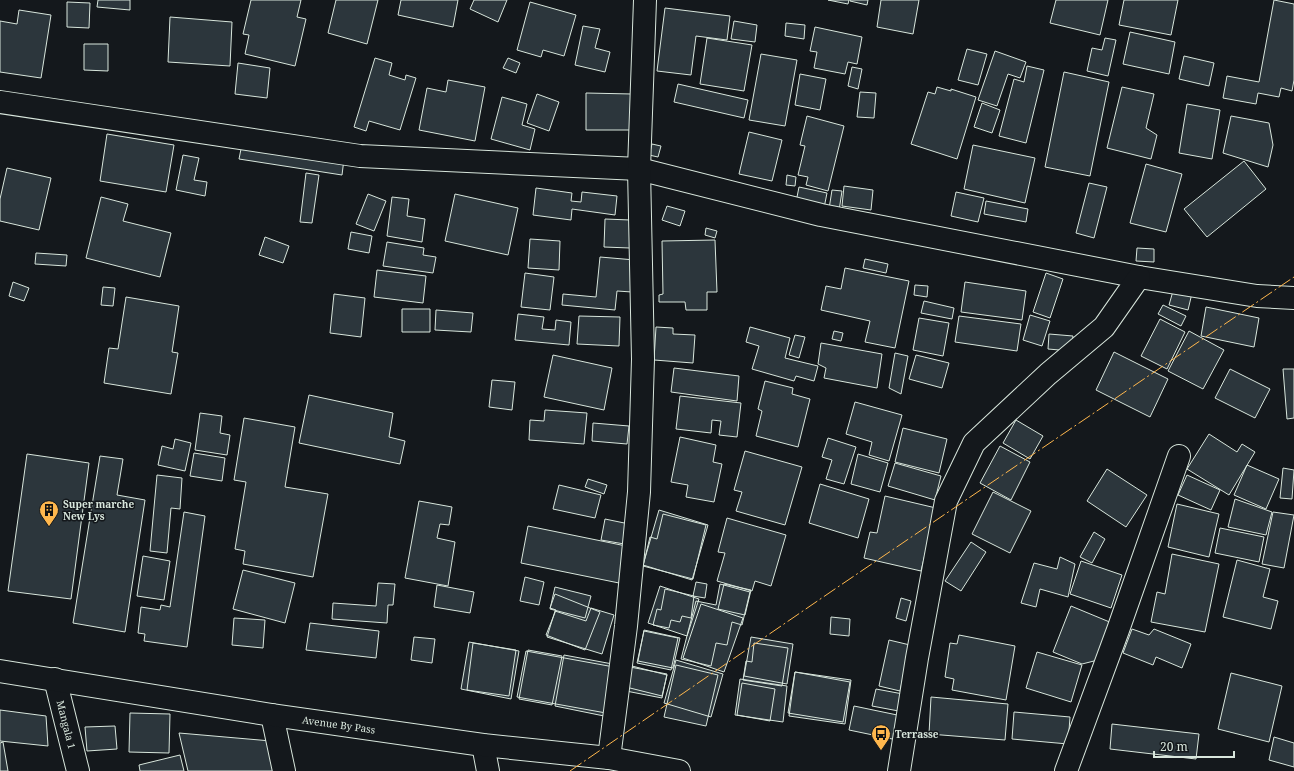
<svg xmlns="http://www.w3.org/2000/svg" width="1294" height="771" font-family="'Noto Serif',serif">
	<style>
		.building { fill: #2c363c; stroke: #d8e6dc }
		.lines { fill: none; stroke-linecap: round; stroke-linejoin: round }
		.minor-casing { stroke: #d8e6dc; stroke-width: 24 }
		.trunk-casing { stroke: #d8e6dc; stroke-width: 24 }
		.minor { stroke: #14181c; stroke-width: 22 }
		.trunk { stroke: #14181c; stroke-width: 22 }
		.power { stroke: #ffb74d; stroke-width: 1; stroke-dasharray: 14 3 2 3; stroke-linecap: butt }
		.labels { text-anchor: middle; stroke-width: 3; stroke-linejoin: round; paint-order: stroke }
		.poi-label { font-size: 10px; font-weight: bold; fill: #d8e6dc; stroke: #14181c; text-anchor: start }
		.street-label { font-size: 10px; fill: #d8e6dc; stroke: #14181c }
	</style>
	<rect width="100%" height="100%" fill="#14181c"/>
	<path class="building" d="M98,0H130V10L97,7Z
		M251,0H301L297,17L306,19L295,66L245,54L249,35L243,34Z
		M336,0H378L367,44L328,33Z
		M401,0H458L453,27L398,15Z
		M474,0H507L498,22L470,9Z
		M828,0H849L848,4Z
		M850,0H868L867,5L850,1Z
		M881,0H919L913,34L877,27Z
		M1056,0H1108L1100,35L1050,23Z
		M1124,0H1178L1171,35L1119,25Z
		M1274,0L1294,4V80L1292,91L1281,88L1279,97L1258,93L1256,104L1223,98L1227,76L1259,82Z
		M67,2L90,3L89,28L67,27Z
		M530,2L576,15L564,56L543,50L541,57L517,50Z
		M665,8L730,16L727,40L696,36L691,75L657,71Z
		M19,10L51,15L41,78L0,72V21L17,24Z
		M170,17L232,22L230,66L168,62Z
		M734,21L757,25L755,42L731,39Z
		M786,23L805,25L804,39L785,36Z
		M583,26L600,29L595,48L610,52L605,72L575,65Z
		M815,27L862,37L857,64L848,62L845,74L814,68L817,52L810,51Z
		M1130,32L1175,42L1169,74L1123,64Z
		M707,38L752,45L744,91L700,84Z
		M1105,38L1116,40L1108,76L1087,71L1092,48L1102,50Z
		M84,44H108V71L84,70Z
		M967,49L987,54L978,85L958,80Z
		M995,51L1026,62L1020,78L1008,74L997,106L978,100Z
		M761,54L797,60L785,126L749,120Z
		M1184,56L1214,63L1209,86L1179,79Z
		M375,58L392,63L389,75L405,80L406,75L416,78L400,130L369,121L366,131L354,127Z
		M508,58L520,63L516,73L503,68Z
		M238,63L270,68L267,98L235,94Z
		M1027,66L1044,70L1026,143L999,136L1014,79L1024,82Z
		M852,67L862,69L858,89L848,86Z
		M1064,72L1109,82L1090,176L1045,167Z
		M800,74L826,79L820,110L795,105Z
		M448,80L485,87L475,141L419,130L427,88L446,92Z
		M678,84L748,100L744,118L674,102Z
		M937,87L951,91V89L976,97L957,159L911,144L928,92L935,94Z
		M1122,87L1154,94L1146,128L1157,135L1151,159L1107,148Z
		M860,92L876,93L874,118L857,117Z
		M586,93L632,94V130H586Z
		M537,94L559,102L549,131L527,123Z
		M502,97L527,104L522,125L535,129L530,150L491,139Z
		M982,103L1000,110L992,133L974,127Z
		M1187,104L1220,110L1212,159L1179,153Z
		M807,116L844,126L828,191L806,185L808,177L798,175L805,146L800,145Z
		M1231,116L1269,123L1273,145L1268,167L1223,153Z
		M749,132L782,140L772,181L739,174Z
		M107,134L174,145L166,192L100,181Z
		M242,144L344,159L342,175L239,159Z
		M652,144L661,146L658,157L649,155Z
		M973,145L1035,158L1025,203L964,189Z
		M183,155L199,158L194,180L207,182L205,196L176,190Z
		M1244,161L1266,189L1207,237L1184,209Z
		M1146,164L1182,174L1166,232L1130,223Z
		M7,168L51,178L39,230L0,221V199Z
		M306,173L319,175L312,223L300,222Z
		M787,175L796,177L795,186L786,185Z
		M1089,183L1107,187L1094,238L1076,233Z
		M844,186L873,190L871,210L842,206Z
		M799,187L827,193L824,208L796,202Z
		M536,188L572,193L571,201L581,202L582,192L617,196L615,215L572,209L571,220L533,215Z
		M832,190L842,191L839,211L829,209Z
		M956,192L984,198L978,222L951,216Z
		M368,194L386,201L374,231L356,224Z
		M455,194L518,208L508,255L445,241Z
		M101,197L128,204L123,221L171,233L160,277L86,258Z
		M392,197L409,199L407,216L425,219L422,242L387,236Z
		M986,201L1028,209L1026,222L984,214Z
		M667,206L685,211L680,226L662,220Z
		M605,219L630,220V248L604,247Z
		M706,228L717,231L715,238L705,235Z
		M351,232L372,236L369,253L348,249Z
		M265,237L289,246L283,263L259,255Z
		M530,239L560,241L559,270L528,268Z
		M715,240L717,292H707V310H686L685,302H659V295L663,294L662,241Z
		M387,242L424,248L423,255L436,257L433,273L383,266Z
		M1137,248L1154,249V262L1136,261Z
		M36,253L67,255L66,266L35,264Z
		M600,257L635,260L632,292L617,291L615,310L562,305L563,294L596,297Z
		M865,259L888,264L886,273L863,268Z
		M845,268L909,281L895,348L865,342L870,321L821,310L826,286L841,289Z
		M377,270L426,276L423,303L374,297Z
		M525,273L554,277L550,310L521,307Z
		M1046,273L1063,279L1050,318L1033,312Z
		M13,282L29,288L24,301L9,296Z
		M965,282L1026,291L1022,320L961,312Z
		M1175,284L1193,289L1188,310L1169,305Z
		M915,285L928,286L927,297L914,295Z
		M103,287L115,288L113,306L101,305Z
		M334,294L365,298L361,337L330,333Z
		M126,297L179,306L172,352L178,353L171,394L104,383L109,348L118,349Z
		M924,301L954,308L952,319L921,313Z
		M1163,305L1186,316L1181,326L1158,314Z
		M1206,307L1259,318L1254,347L1201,336Z
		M402,309H430V332H402Z
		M436,310L473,313L471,332L435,330Z
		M518,314L544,317L542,329L555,330L556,320L571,322L569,345L515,340Z
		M1030,315L1050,321L1042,346L1023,340Z
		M579,316L620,317L619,346L577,344Z
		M959,316L1021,324L1017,351L955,342Z
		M919,318L949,323L943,356L913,350Z
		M1160,319L1185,332L1167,369L1141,356Z
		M656,327L673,328V334L695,335L693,363L654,360Z
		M750,327L790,338L785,358L818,366L814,381L796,376L794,381L752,369L759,346L746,342Z
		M834,331L843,333L841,341L832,339Z
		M1189,331L1224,350L1203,389L1168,371Z
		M1049,334L1073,336L1071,351L1048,349Z
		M795,335L805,337L799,358L789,355Z
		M821,343L882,354L877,388L824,378L826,368L818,364Z
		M1114,352L1168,379L1150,417L1096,390Z
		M895,353L908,356L901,394L889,388Z
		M553,355L612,368L604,410L544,397Z
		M916,355L949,363L942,388L909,379Z
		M674,368L739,376L737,401L671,392Z
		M1230,369L1270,389L1255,418L1215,398Z
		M1283,369H1294V418L1287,419Z
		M492,380L515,382L512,410L489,407Z
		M765,381L793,388L792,394L810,399L798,447L756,436L762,411L758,409Z
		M309,395L393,413L389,437L405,441L400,464L299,443Z
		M680,396L741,403L737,437L719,435L721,421L712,420L711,433L676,429Z
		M855,402L902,415L889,461L869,455L872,442L846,434Z
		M545,410L587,413L584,444L529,440L530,420L544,421Z
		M200,413L222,416L220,433L230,435L227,455L195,450Z
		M244,418L295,427L285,487L328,494L313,577L243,564L245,551L235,549L246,482L234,480Z
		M1016,420L1043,436L1030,459L1003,443Z
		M593,423L629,426L627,444L592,441Z
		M903,428L947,439L939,473L895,462Z
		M1209,434L1237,452L1242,444L1255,452L1229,495L1187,469Z
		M680,437L716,445L713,462L722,464L714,502L686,497L688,485L671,482Z
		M828,438L856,447L844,484L826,479L832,460L822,457Z
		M175,439L191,443L185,471L158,465L162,446L173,449Z
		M1000,446L1030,462L1011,500L980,483Z
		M745,451L802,467L785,525L736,511L742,492L734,490Z
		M194,453L225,458L222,481L190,476Z
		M27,454L89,463L71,599L8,591Z
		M858,454L888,463L880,492L851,484Z
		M100,456L123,459L117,495L145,500L125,632L73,623Z
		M895,463L941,476L935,500L888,486Z
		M1247,465L1279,479L1266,509L1234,495Z
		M1283,468L1294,470L1292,499L1280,498Z
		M1107,469L1147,495L1126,527L1087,501Z
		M157,475L182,478L180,509L171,508L167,553L150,551Z
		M1187,475L1220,490L1211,510L1178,495Z
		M588,479L607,485L604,494L585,487Z
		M820,484L869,499L858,538L809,523Z
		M559,485L601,495L595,518L553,509Z
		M993,492L1031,511L1010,553L972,534Z
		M885,496L936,508L921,571L864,558L870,532L877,533Z
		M1235,499L1272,512L1266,535L1228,527Z
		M419,501L452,507L449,525L440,524L437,538L455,542L448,586L405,578Z
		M1177,504L1219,514L1209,557L1168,547Z
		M659,510L708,525L692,580L643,565Z
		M184,512L205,516L187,647L144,641L145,634L138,633L141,607L160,610L161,605L170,607Z
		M1273,512L1294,515L1284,568L1262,564Z
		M663,514L706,525L693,579L643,566L650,537L657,539Z
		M727,518L786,535L771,586L755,581L752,591L717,581L725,553L718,552Z
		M605,519L634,525L630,545L601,540Z
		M528,526L626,546L619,583L521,563Z
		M1220,528L1264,537L1259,562L1215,553Z
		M1094,532L1105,539L1092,563L1080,557Z
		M971,542L986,552L961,591L945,581Z
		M1172,554L1219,564L1205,632L1151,622L1157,592L1165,594Z
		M143,556L170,561L164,600L137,596Z
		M1060,557L1075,564L1068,597L1040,589L1036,607L1021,603L1034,563L1057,569Z
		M1237,560L1270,569L1263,597L1278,601L1271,629L1223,617Z
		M1081,561L1122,575L1111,608L1070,594Z
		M243,570L295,583L285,623L233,609Z
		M525,577L544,582L539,605L520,601Z
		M696,582L707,584L705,598L693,596Z
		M378,583L395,584L393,605H388L387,623L332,619L333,603L376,606Z
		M720,584L750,592L742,625L732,622L727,645L716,643L711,666L681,659L696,601L716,605Z
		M724,584L751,590L745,615L718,609Z
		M437,585L474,592L470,613L434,607Z
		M660,586L699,599L687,636L648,623Z
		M555,587L591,596L585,618L550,609Z
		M665,589L694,596L691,618L682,616L680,622L671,620L669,628L653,625L657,609L661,610Z
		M555,594L600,612L585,650L546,635L556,610L550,608Z
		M901,598L911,601L906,621L896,618Z
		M701,604L743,618L724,672L683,658Z
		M1071,606L1112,623L1098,660L1082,664L1053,652Z
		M591,608L614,615L602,654L547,637L555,611L586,621Z
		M831,617L850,619L849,636L830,634Z
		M234,618L265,620L263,648L232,645Z
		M310,623L379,631L376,658L306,650Z
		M1132,629L1149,635L1154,629L1191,644L1182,668L1156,657L1153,665L1123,653Z
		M644,630L680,638L673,668L638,661Z
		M644,631L678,638L671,670L637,663Z
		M959,635L1015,646L1006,700L952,690L954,679L945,677L950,643L957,644Z
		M414,637L435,639L432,663L411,660Z
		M751,637L793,644L787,684L744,676Z
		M889,640L910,645L900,691L879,686Z
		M469,642L519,651L511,699L461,689Z
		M473,643L516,650L509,696L467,690Z
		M754,643L788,648L782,686L743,680L746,661L752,662Z
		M528,650L562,656L552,705L519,699Z
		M526,651L614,667L606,713L517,697Z
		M1037,652L1082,665L1071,702L1026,688Z
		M564,655L618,665L609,717L555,706Z
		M676,660L723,674L711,717L664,703Z
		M676,665L718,675L706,726L664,717Z
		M632,666L667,675L662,696L626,687Z
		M630,667L667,674L662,698L626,691Z
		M795,672L850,682L843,722L788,713Z
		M795,672L851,680L845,724L789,716Z
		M1231,673L1282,686L1269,742L1218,729Z
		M740,679L787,686L783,722L735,715Z
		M742,683L775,689L770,721L737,715Z
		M876,689L903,694L904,712L872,706Z
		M931,697L1008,704L1005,740L929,734Z
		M854,706L902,716L897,740L849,730Z
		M0,710L46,716L48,746L0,741Z
		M1014,712L1070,717L1068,744L1012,739Z
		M130,713L170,714L169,753L129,752Z
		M1112,724L1199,734L1196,759L1110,749Z
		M115,726L117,749L87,751L85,727Z
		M179,733L271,741L276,771H188Z
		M1274,737L1294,743V767L1269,760Z
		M3,742L8,771H0V743Z
		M180,755L184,771H140L139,765Z"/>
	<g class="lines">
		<g class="minor-casing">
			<g id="minor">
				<path d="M0,102L360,156L639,169L821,215L1139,277L1257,296L1294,298"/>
				<path id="s1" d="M55,679L78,771"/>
				<path d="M272,715L284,771"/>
				<path d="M483,745L488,771"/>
				<path d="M609,758L626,626L639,492L643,359L639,169L645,0"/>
				<path d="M899,771L917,658L946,501L974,443L1048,374L1104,327L1139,277"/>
				<path d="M1066,771L1118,630L1179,456"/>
			</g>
		</g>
		<g class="trunk-casing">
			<g id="trunk">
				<path id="s2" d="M0,671L272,715L483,745L609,758L679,771"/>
			</g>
		</g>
		<use href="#minor" class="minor"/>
		<use href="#trunk" class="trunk"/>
		<path class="power" d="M570,771L832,591L1294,277"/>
	</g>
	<defs>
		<g id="building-pin" transform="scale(1)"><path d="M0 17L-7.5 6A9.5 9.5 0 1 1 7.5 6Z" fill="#ffb74d" stroke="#14181c"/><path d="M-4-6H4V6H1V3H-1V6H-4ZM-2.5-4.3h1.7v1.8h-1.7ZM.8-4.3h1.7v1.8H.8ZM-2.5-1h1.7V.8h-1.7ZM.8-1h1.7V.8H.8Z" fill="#111"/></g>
		<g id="bus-pin" transform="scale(1)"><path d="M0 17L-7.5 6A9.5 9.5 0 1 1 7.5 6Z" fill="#ffb74d" stroke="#14181c"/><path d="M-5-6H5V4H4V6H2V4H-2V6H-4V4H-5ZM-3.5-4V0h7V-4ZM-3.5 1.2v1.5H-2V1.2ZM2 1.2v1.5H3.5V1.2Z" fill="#111"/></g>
	</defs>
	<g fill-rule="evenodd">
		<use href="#building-pin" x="49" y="510"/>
		<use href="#bus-pin" x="881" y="734"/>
	</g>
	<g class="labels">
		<g class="poi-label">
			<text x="63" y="508">Super marche<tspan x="63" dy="12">New Lys</tspan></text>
			<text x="895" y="738">Terrasse</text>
		</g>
		<g class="street-label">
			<text dy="4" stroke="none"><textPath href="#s1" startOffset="47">Mangala 1</textPath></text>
			<text dy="4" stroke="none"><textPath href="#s2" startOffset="343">Avenue By Pass</textPath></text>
		</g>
	</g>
	<path d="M1154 751v6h80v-6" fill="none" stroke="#d8e6dc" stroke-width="2"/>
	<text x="1160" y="751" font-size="12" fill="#d8e6dc" stroke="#14181c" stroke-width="3" paint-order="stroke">20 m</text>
</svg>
